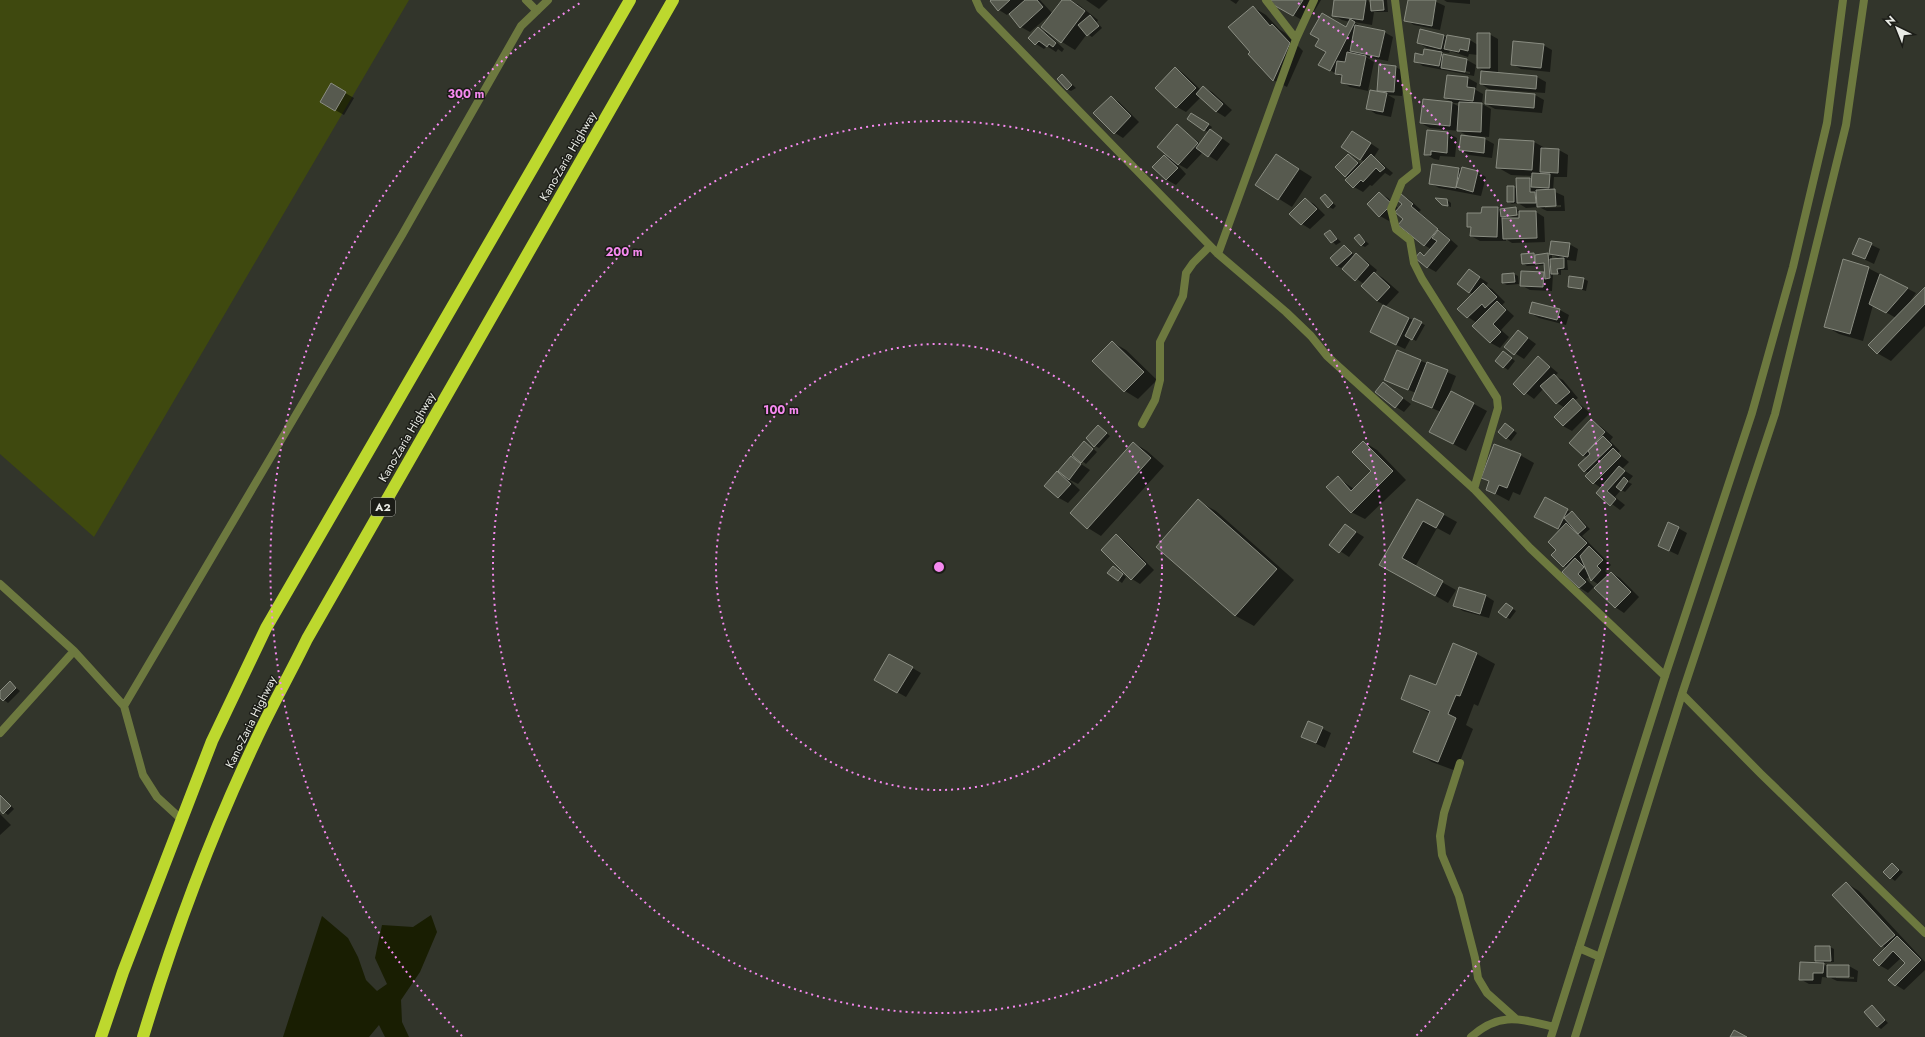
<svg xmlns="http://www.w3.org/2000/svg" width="1925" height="1037" font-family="Jost,sans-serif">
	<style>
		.green { fill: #3f490f }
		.water { fill: #191e02 }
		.shadow { fill: #0007; fill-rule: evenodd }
		.building { fill: #575a4f; stroke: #8a8d82 }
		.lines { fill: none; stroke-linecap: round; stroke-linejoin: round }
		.street { stroke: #6d793f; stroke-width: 8 }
		.highway { stroke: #bdd82e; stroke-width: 12 }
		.ring { fill: none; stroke: #f589ef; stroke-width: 2; stroke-dasharray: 2 4 }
		.labels { text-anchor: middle; stroke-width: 3; stroke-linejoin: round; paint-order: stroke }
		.shield { fill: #1b1c17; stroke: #abada7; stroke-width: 1 }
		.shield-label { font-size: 11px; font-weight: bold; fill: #e9ebe5 }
		.street-label { font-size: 12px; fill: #e9ebe5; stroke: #1b1c17 }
		.centre { fill: #f589ef; stroke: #1b1c17; stroke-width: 2 }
		.ring-label { font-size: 12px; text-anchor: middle; font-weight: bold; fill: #f589ef; stroke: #1b1c17; stroke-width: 3; stroke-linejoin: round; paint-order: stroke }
	</style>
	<rect width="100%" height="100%" fill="#32352b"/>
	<path class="green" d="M0,0H409L94,537L0,454Z"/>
	<path class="water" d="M431,915L437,932L420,972L401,1000L402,1022L409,1037H385L379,1025L369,1037H283L322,916L348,938L358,957L366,980L377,991L387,984L375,958L382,925L413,927Z"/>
	<path class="shadow" d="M992,0H1040L1052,13L1030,32L1021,27L1009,13L1007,15L999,10Z
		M1064,0H1070L1079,5L1098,20L1097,22L1102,28L1092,37L1087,34L1075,50L1062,42L1042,26Z
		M1086,0H1108L1099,9Z
		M1230,0H1239L1236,4Z
		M1273,0H1321L1307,23L1271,2Z
		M1335,0H1367L1371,3V0H1387L1388,12H1374L1372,25L1354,22L1362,27L1384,32L1393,37L1388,61L1366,57L1374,62L1368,91L1350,87L1342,82L1343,78L1320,64L1350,22L1342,20L1333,15Z
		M1409,0H1432L1445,6L1440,30L1414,25L1406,20Z
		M1444,0H1470V4L1447,2Z
		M1253,7L1266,15L1279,29L1285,33L1303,51L1287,87L1273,80L1251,52Z
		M1038,28L1047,33L1064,49L1062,52L1058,49L1056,52L1047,46L1044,49L1036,44Z
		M1489,34L1498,39V74L1537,77L1546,82L1545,93L1489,89L1481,84L1487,73L1478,68V55L1469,54L1468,57L1450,51L1449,53L1440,52L1447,56L1467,60L1476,65L1474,76L1423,66L1415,61L1437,50L1427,48L1418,43L1444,36L1447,38L1448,36L1470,40L1478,45ZM1450,68L1470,72V74L1450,70Z
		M1543,45L1552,50L1550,72L1521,69L1512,64Z
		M1396,67L1404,72L1402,96L1388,95L1395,99L1391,117L1376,114L1368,109L1383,93L1378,90Z
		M1176,68L1184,74L1201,90L1203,87L1212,92L1232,110L1225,117L1217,112L1201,97L1186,112L1177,107L1157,88Z
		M1062,75L1076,88L1071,91L1067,89Z
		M1448,76L1468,78L1477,83L1476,90L1483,94L1482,104L1491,109L1489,137L1472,136V138L1485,139L1494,144L1492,158L1469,155L1460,150L1470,137L1459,131L1430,128L1421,123L1452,103L1460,107V103H1454L1445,98Z
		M331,85L354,98L344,115L321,102Z
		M1535,95L1544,100L1542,113L1495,109L1486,104Z
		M1111,97L1119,102L1139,122L1123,138L1115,133Z
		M1196,116L1212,127L1210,130L1230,144L1217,161L1203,152L1187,169L1176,163L1186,174L1176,185L1167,180L1154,167L1165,156L1174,160L1177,126L1200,143L1208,132L1205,130Z
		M1427,131L1448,133L1457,138L1455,157L1440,156L1439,160L1434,159L1425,154Z
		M1361,137L1379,149L1374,157L1393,173L1390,176L1385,173L1372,186L1370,185L1363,192L1354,187L1349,178L1346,176L1348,155L1362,165L1365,162L1360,159Z
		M1500,140L1534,142L1547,149L1559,150L1568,155L1567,177H1554L1553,191L1564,196L1565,211H1547L1539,207L1526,208L1518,203L1512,204L1508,202L1514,187L1517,189L1530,179L1533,180V176L1511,175L1497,167ZM1561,205V207L1545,208V206Z
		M1277,155L1312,177L1292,207L1257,185Z
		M1458,169L1478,172L1486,177L1481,196L1439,188L1430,183Z
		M1379,193L1388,198L1399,209L1403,204L1401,195L1410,200L1421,210L1419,212L1458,246L1436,272L1427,267L1420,253L1425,256L1431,249L1424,245L1405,218L1397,212L1389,221L1380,216L1368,204Z
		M1325,195L1336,206L1333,209L1329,207Z
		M1305,199L1314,204L1325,215L1310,229L1302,224Z
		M1447,200L1451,203V207L1442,204Z
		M1498,208L1501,210L1516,208L1520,212H1536L1544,217L1545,242L1512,243L1506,239V241H1480L1471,236L1472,229L1468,226L1482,215ZM1513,212L1517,214H1522L1520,218L1517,216L1506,217V215Z
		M1330,231L1341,242L1336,245L1325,234Z
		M1359,235L1369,244L1365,247L1361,245Z
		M1859,239L1880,249L1874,264L1853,254Z
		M1552,242L1569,244L1578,249L1576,261L1567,260L1568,270H1561V275L1553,274L1552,291L1530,290L1521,285L1544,273L1546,274L1545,265L1527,266L1523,263L1522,255L1550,256ZM1552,255L1560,259L1552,260Z
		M1345,246L1355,256L1356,255L1365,260L1377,270L1375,273L1383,278L1399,292L1386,306L1377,301L1364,284L1343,269L1347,263L1341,268L1337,266Z
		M1868,268L1916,293L1911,300L1912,301L1925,288V326L1891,361L1877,353L1896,318L1873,305L1863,341L1839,334L1825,326Z
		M1469,270L1488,283L1486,286L1492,289L1505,302L1502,305L1514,316L1501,330L1509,337L1500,348L1491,343L1473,326L1477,323L1468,317L1459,309L1473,294L1469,292Z
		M1514,274L1518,276L1519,284L1507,285L1503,283V275Z
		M1584,279L1588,281L1586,291L1569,286Z
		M1533,303L1560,310L1569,315L1566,325L1539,318L1530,313Z
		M1383,307L1425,325L1416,341L1411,338L1405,349L1380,337Z
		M1518,331L1536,344L1524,359L1505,347Z
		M1112,342L1126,350L1157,380L1138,399L1125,391L1094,361Z
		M1504,352L1515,361L1508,370L1496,361Z
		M1539,357L1558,373L1555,376L1563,380L1578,398L1575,400L1590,413L1572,431L1563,426L1565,408L1557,403L1544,388L1534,399L1514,384Z
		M1421,361L1456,376L1450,391L1487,411L1466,451L1444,439L1441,412L1413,400L1416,393L1394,384Z
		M1383,384L1411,404L1404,412L1396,407Z
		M1592,421L1600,426L1613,437L1610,441L1620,451L1618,453L1629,462L1622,469L1633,476L1628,482L1632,484L1625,492L1621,490L1615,497L1625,505L1620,510L1597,493L1601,488L1594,483L1589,473L1585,471L1588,458L1583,455Z
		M1099,427L1110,436L1099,448L1095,446Z
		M1509,427L1517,433L1511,441L1499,432Z
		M1085,442L1097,452L1086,464L1073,454Z
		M1364,442L1377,450L1406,480L1365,519L1351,512L1338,478L1354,489L1372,471Z
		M1134,443L1147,451L1164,466L1101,536L1088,528Z
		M1520,455L1534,463L1520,495L1513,492L1509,501L1487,489L1490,482L1482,478Z
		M1071,457L1090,470L1078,484L1068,479L1080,490L1068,503L1059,498L1046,486L1057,473L1066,478Z
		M1545,498L1576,515L1590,529L1582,536L1611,565L1605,571L1609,575L1611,573L1620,578L1639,597L1624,613L1615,607L1599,585L1592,580L1590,576L1586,579L1594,587L1588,593L1580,588L1563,572L1567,568L1552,555L1557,550L1561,530L1544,522ZM1580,564L1586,567V570L1579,566Z
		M1417,500L1457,522L1450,535L1437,528L1415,567L1456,590L1448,603L1381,564Z
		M1198,501L1216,511L1294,580L1254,626L1236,616L1157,547Z
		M1345,525L1364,537L1349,557L1331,545Z
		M1678,528L1687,533L1678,555L1659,546Z
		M1116,536L1125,541L1154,570L1140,584L1132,579Z
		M1117,570L1126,577L1122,583L1118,580Z
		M1486,596L1494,601L1489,618L1463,611L1455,606Z
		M1510,607L1516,611L1510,619L1506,617Z
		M1453,645L1477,654L1495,664L1478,706L1474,704L1466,725L1473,729L1456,771L1432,762L1414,751L1430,713L1402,699L1436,687Z
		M890,655L921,673L906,697L876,680Z
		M10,683L20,691L8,703L0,697V693Z
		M1309,722L1331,733L1325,748L1302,737Z
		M0,794L14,809L8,815L0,809Z
		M0,814L11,825L0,835Z
		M1892,864L1903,872L1895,881L1884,872Z
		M1846,883L1859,891L1925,962V970L1904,990L1896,985L1906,963L1901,958L1888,970L1879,965L1886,949L1834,895Z
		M1830,947L1834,949V962L1822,963L1828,967L1849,966L1858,971L1857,982L1837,981L1831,978L1822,977L1821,984H1809L1800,979L1821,964L1816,961ZM1836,976L1854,977V979L1836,978Z
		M1872,1006L1888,1023L1881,1029L1877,1026Z"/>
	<path class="building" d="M991,0H1010L998,11L990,1Z
		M1025,0H1037L1043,7L1020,28L1009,14Z
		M1062,0H1070L1085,11L1061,43L1041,27Z
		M1271,0H1303L1293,16L1270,3Z
		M1334,0H1366L1363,20L1332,16Z
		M1370,0H1383L1384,10L1371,11Z
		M1408,0H1436L1432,26L1404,21Z
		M1253,6L1270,26L1272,24L1290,43L1273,81L1248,54L1250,52L1228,27Z
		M1322,13L1346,27L1350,19L1355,22L1330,71L1318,65L1326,52L1315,46L1319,39L1310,34Z
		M1090,15L1099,26L1087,36L1078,25Z
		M1355,25L1385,31L1379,57L1350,51Z
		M1038,27L1056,43L1053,47L1049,44L1047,47L1039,41L1035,45L1028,38Z
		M1420,29L1444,35L1441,49L1417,43Z
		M1477,33H1490V68H1477Z
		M1447,35L1470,39L1468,51L1460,49L1459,52L1444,49Z
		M1513,41L1544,44L1541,68L1511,65Z
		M1424,49L1442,52L1439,66L1414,62L1415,53L1423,55Z
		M1347,52L1366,56L1360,86L1341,83L1342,75L1335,74L1337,61L1345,62Z
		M1443,54L1467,59L1465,72L1441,68Z
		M1379,64L1396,66L1394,92L1377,91Z
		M1175,67L1196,88L1176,108L1155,88Z
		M1481,71L1537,76L1536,89L1480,84Z
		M1062,74L1072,85L1067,90L1057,79Z
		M1447,75L1468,77L1467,87L1475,88L1473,101L1444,98Z
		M331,83L346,92L335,111L320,102Z
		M1203,86L1223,104L1216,112L1196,94Z
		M1370,90L1387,93L1383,112L1366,109Z
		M1486,90L1535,94L1534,108L1485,104Z
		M1111,96L1131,116L1114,134L1093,113Z
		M1423,99L1452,102L1450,126L1420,123Z
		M1459,102L1482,103L1481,132L1457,131Z
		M1191,113L1209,124L1204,131L1187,119Z
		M1177,124L1198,143L1178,165L1157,147Z
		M1210,129L1222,138L1208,157L1196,148Z
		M1427,130L1448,132L1447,153L1431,151V155H1424Z
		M1352,131L1371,143L1360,160L1341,147Z
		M1461,135L1485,138L1484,153L1459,150Z
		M1499,139L1534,141L1532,170L1496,168Z
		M1541,148L1559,149L1558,173L1540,172Z
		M1276,154L1299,169L1278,200L1255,185Z
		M1348,154L1358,163L1345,177L1335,167Z
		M1371,154L1385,168L1380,172L1376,168L1363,182L1361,180L1353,188L1345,180Z
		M1164,155L1178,168L1166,180L1152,167Z
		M1432,164L1459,168L1456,188L1429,184Z
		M1462,167L1478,171L1473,192L1456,187Z
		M1532,173L1550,174L1549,188L1531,187Z
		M1516,178H1530V192H1535L1536,203H1517Z
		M1507,186H1514V202H1507Z
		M1555,189L1556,206L1537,207L1536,190Z
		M1379,192L1392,204L1379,217L1367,204Z
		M1325,194L1333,203L1328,208L1320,198Z
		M1401,194L1413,204L1411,206L1438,229L1424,246L1398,225L1403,219L1395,212L1402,204L1396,199Z
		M1305,198L1317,209L1301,225L1289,214Z
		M1435,198L1447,199L1448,206L1442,205Z
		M1482,207H1498L1497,237L1470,236L1471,227H1467V213H1481Z
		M1516,207L1517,215L1501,217L1500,209Z
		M1519,211H1536L1537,238L1503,239L1502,218H1519Z
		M1330,230L1337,239L1331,243L1324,234Z
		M1438,230L1450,240L1427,268L1415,258L1420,252L1424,256L1437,241L1432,238Z
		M1359,234L1365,242L1361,246L1354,238Z
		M1859,238L1872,243L1865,259L1852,254Z
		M1551,241L1570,243L1568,257L1549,254Z
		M1344,245L1352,253L1337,266L1330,258Z
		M1356,253L1369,265L1355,281L1342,269Z
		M1534,253L1535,263L1522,264L1521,254Z
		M1548,253L1550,278L1545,279L1544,263L1535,264V255Z
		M1564,258V268L1557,269L1558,274H1551L1550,259Z
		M1843,259L1869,267L1850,334L1824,327Z
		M1469,269L1480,277L1469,293L1457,284Z
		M1521,271L1544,272L1543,287L1520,286Z
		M1374,272L1390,287L1377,301L1361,286Z
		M1514,273L1515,282L1502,283V274Z
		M1880,274L1908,288L1886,313L1869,304Z
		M1569,276L1584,278L1582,289L1568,287Z
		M1483,283L1497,297L1485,308L1482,304L1467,318L1457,309Z
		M1925,287V304L1877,354L1868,345Z
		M1497,301L1506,310L1493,324L1501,332L1490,343L1472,326Z
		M1532,302L1560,309L1557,320L1529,313Z
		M1383,305L1409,318L1396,345L1370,332Z
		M1414,318L1422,322L1412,340L1405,336Z
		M1518,330L1528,338L1514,355L1504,347Z
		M1112,341L1144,372L1124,392L1092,361Z
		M1397,350L1421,360L1408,390L1384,380Z
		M1503,351L1512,358L1503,368L1495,361Z
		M1538,356L1550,367L1524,395L1513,384Z
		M1427,362L1448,370L1432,408L1412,400Z
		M1554,374L1570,392L1556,404L1540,386Z
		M1383,382L1403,398L1395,408L1375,392Z
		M1451,391L1474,403L1453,444L1429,432Z
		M1573,398L1582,408L1563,426L1554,417Z
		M1591,419L1605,432L1583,456L1569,443Z
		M1505,423L1514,430L1506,439L1498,432Z
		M1098,425L1107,433L1094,447L1086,438Z
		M1603,436L1612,445L1584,472L1578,465L1590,454L1588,451Z
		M1084,441L1093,449L1081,463L1072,455Z
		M1363,441L1393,471L1351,513L1326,487L1338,476L1351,491L1371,471L1352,452Z
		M1133,442L1151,458L1087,529L1070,513Z
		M1494,444L1521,454L1507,488L1499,485L1495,494L1486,490L1489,481L1481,478Z
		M1613,448L1621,456L1593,484L1585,476Z
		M1071,456L1081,464L1069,480L1058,471Z
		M1619,466L1625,471L1607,491L1616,499L1610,506L1596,493Z
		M1057,471L1071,484L1058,498L1044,486Z
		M1624,477L1628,481L1621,491L1616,487Z
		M1545,497L1568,509L1558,529L1534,517Z
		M1198,499L1277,569L1235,616L1156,547Z
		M1417,499L1444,514L1436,528L1423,521L1402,558L1443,581L1435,596L1379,565Z
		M1572,511L1586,527L1578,534L1564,518Z
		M1668,522L1679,527L1669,551L1658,546Z
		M1566,523L1587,543L1563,567L1551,555L1556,550L1548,542Z
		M1345,524L1356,532L1339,553L1329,545Z
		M1116,534L1146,564L1131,580L1101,550Z
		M1589,546L1603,560L1597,566L1601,570L1591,581L1580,556Z
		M1575,558L1584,567L1578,574L1586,582L1579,588L1562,572Z
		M1113,566L1123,574L1118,581L1107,573Z
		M1611,572L1631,592L1615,608L1594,588Z
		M1459,587L1486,595L1480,614L1453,606Z
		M1506,603L1513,608L1506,618L1498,612Z
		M1453,643L1477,653L1460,696L1456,695L1448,714L1456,718L1438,762L1413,752L1430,711L1401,699L1410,675L1436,685Z
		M889,654L913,667L897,693L874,680Z
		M10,681L16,688L3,701L0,698V691Z
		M1308,721L1323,727L1316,743L1301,737Z
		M0,795L11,806L3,814L0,810Z
		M1892,863L1899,870L1890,879L1883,872Z
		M1846,882L1895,935L1881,947L1832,895Z
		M1897,936L1921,960L1895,986L1888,980L1905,963L1893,951L1879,966L1873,960Z
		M1815,946H1830L1831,961H1815Z
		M1800,962L1824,963L1823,973H1813V980H1799Z
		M1827,965H1849V977H1827Z
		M1872,1005L1885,1020L1877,1027L1864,1012Z
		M1734,1030L1747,1037H1730Z"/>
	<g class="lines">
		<path class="street" d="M526,0L537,11
			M976,0L980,9L1218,254L1286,312L1311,336L1327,356L1474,489L1530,548L1665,676
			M1266,0L1296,39
			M1395,0L1417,170L1402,182L1391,209L1396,229L1410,240L1414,263L1422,279L1497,398L1498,408L1474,489
			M1218,254L1296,39L1314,0
			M1142,424L1155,400L1160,380V342L1183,296L1186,273L1193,263L1210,246
			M0,584L74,651L124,706L143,775L157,797L181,819
			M1682,694L1761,774L1925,933
			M124,706L402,235L521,26L548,0
			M0,733L74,651
			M1460,763L1444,813L1440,836L1442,855L1459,896L1475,958L1478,978L1487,993L1515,1018
			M1579,948L1600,957
			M1471,1037C1500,1011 1520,1019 1554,1027
			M1551,1037L1665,676L1752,413L1793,267L1827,123L1843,0
			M1575,1037L1682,694L1775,414L1846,125L1864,0"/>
		<path class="highway" d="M101,1037L123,972L212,741L266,628L630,0
			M143,1037C173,937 210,837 255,742C271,707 290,674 307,639L673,0"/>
	</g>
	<g class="ring">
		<circle cx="939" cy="567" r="223"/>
		<circle cx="939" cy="567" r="446"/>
		<path d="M462 1036A669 669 0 0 1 580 3M1298 3A669 669 0 0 1 1416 1036"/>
	</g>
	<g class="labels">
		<rect class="shield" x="371" y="498" width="24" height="18" rx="3"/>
		<g class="shield-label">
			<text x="383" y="511">A2</text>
		</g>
		<g class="street-label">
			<text transform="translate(568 156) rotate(-60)" y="4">Kano-Zaria Highway</text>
			<text transform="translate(407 437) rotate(-60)" y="4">Kano-Zaria Highway</text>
			<text transform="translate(251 722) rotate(-64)" y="4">Kano-Zaria Highway</text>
		</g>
	</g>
	<circle cx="939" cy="567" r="6" class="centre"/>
	<g class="ring-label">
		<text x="466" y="98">300 m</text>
		<text x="624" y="256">200 m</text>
		<text x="781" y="414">100 m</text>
	</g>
	<g transform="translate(1897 28) rotate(317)" stroke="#1b1c17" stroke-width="3" paint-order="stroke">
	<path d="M0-3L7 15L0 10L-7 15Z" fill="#e9ebe5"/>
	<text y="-6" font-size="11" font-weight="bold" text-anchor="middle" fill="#e9ebe5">N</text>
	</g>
</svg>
